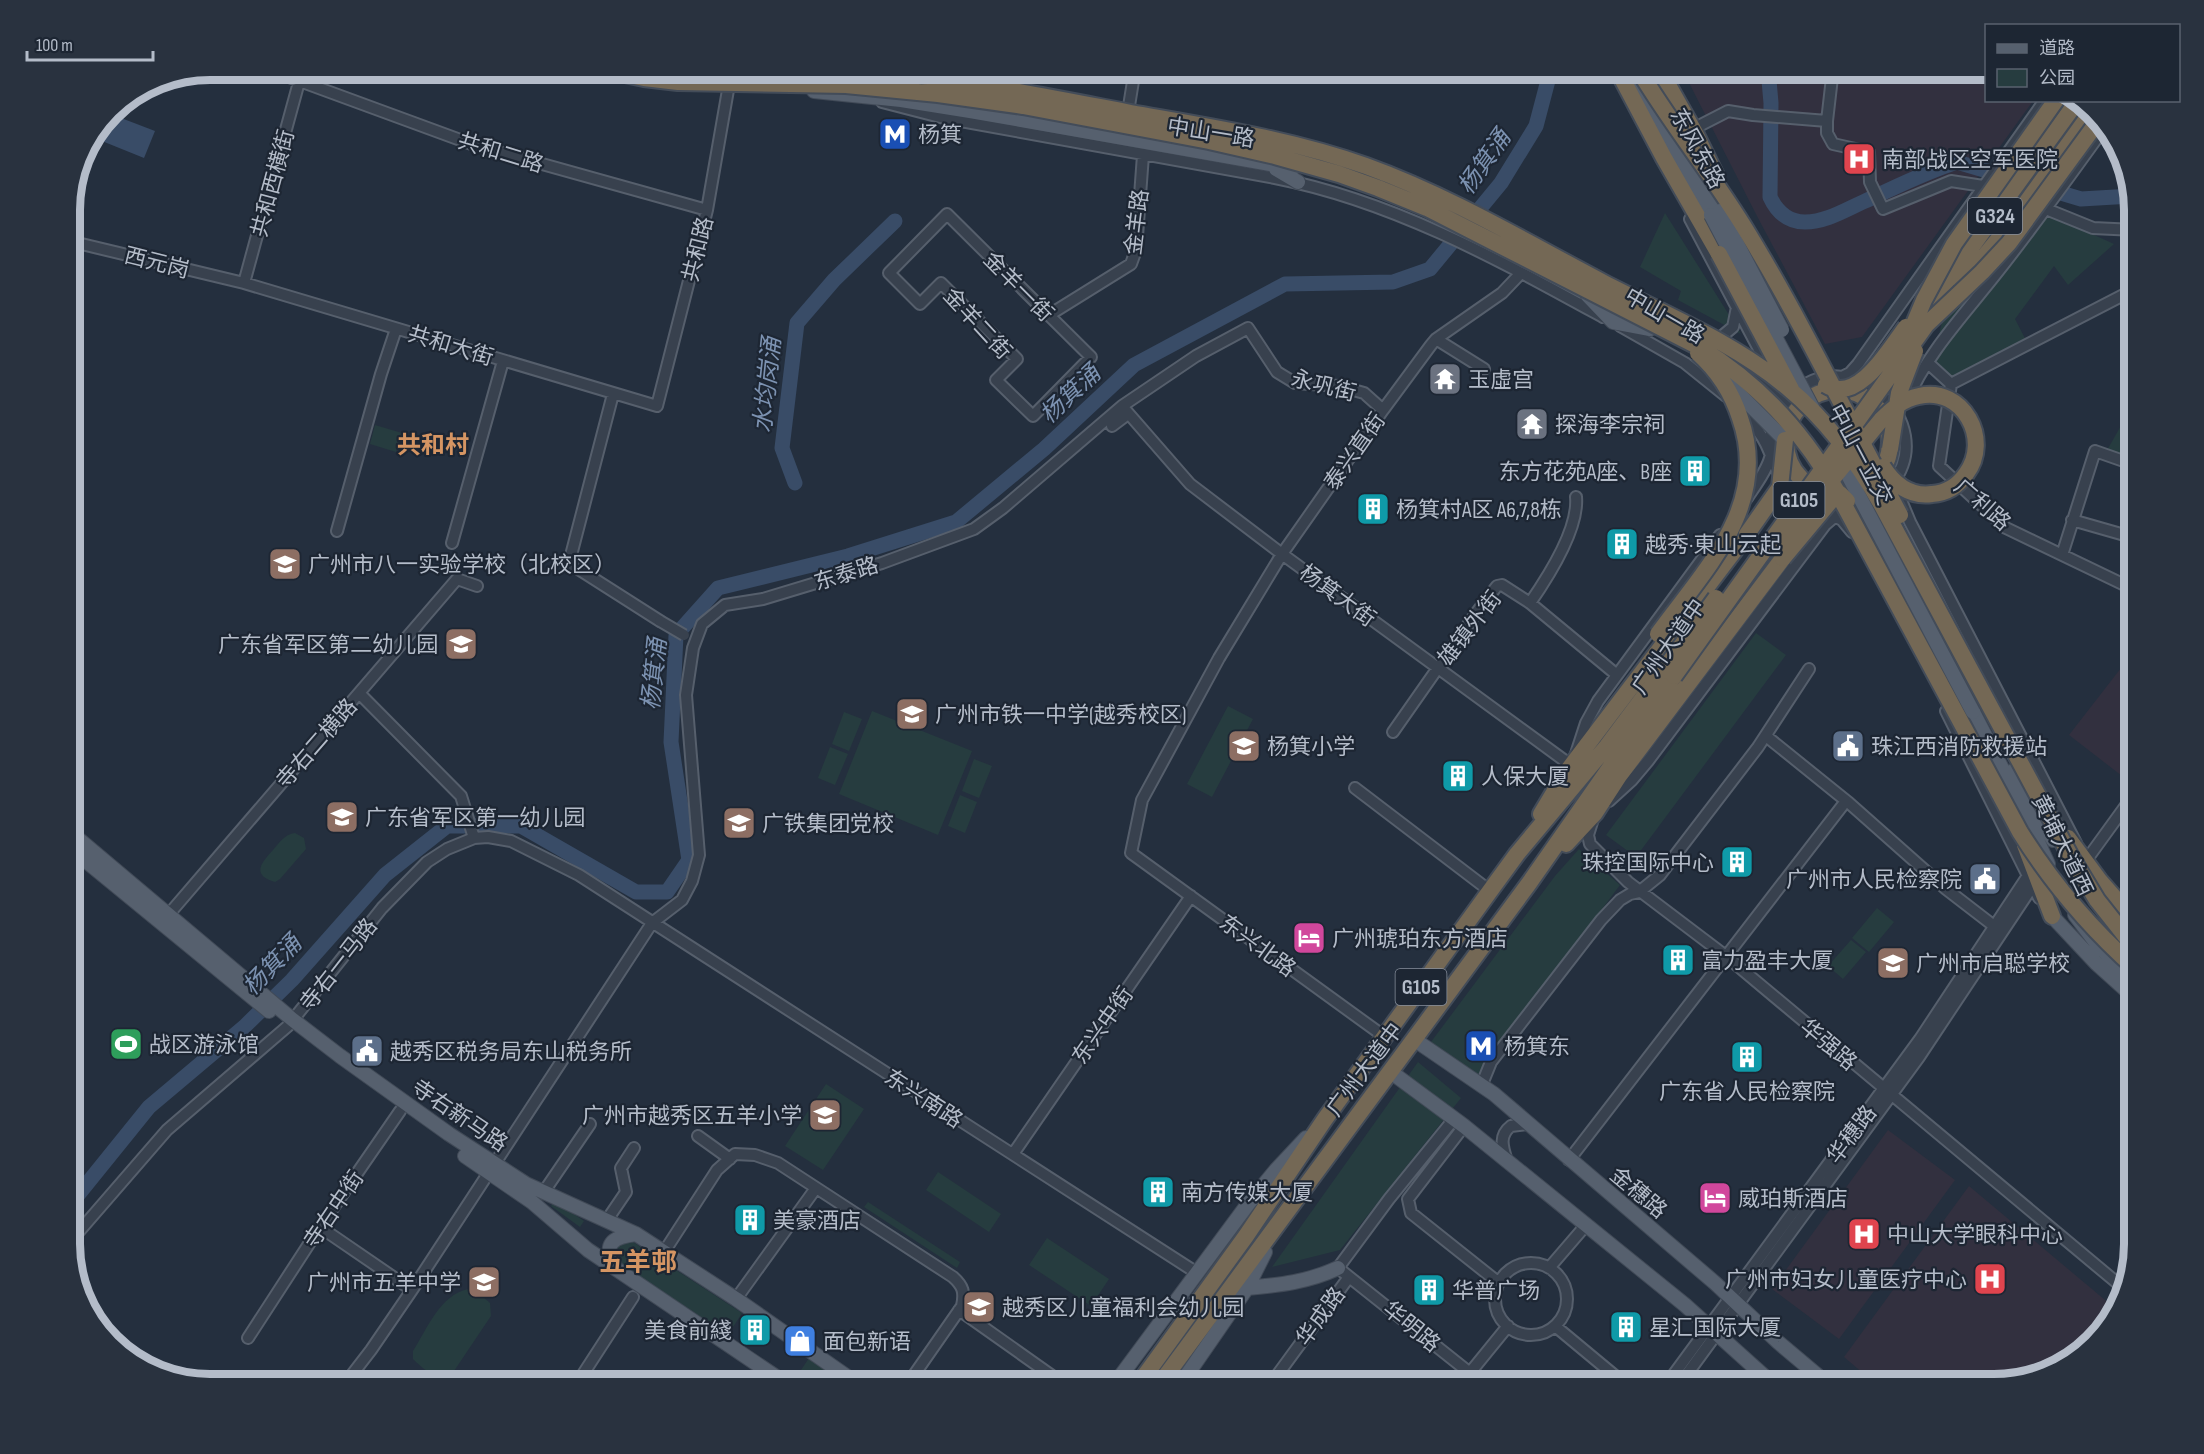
<svg xmlns="http://www.w3.org/2000/svg" width="2204" height="1454" font-family="'Sofia Sans Condensed','Noto Sans SC',sans-serif">
	<style>
		.medical { fill: #32303f }
		.green { fill: #263c3f }
		.water { fill: #394c67 }
		.lines { fill: none; stroke-linecap: round; stroke-linejoin: round }
		.river { stroke: #394c67; stroke-width: 15 }
		.minor-casing { stroke: #565f6c; stroke-width: 14 }
		.major-casing { stroke: #414a57; stroke-width: 16 }
		.highway-casing { stroke: #434c59; stroke-width: 20 }
		.minor { stroke: #38414e; stroke-width: 10 }
		.major { stroke: #56606e; stroke-width: 14 }
		.highway { stroke: #746855; stroke-width: 16 }
		.minor-bridge-casing { stroke: #565f6c; stroke-width: 14; stroke-linecap: butt }
		.major-bridge-casing { stroke: #414a57; stroke-width: 16; stroke-linecap: butt }
		.highway-bridge-casing { stroke: #434c59; stroke-width: 20; stroke-linecap: butt }
		.minor-bridge { stroke: #38414e; stroke-width: 10 }
		.major-bridge { stroke: #56606e; stroke-width: 14 }
		.highway-bridge { stroke: #746855; stroke-width: 16 }
		.labels { text-anchor: middle; stroke-width: 4.5; stroke-linejoin: round; paint-order: stroke }
		.shield { fill: #1d2633; stroke: #878f9c; stroke-width: 1.5 }
		.shield-label { font-size: 21px; font-weight: bold; fill: #b4bcc9 }
		.street-label { font-size: 22px; fill: #b4bcc9; stroke: #1d2633 }
		.poi-label { font-size: 22px; fill: #b4bcc9; stroke: #1d2633; text-anchor: start }
		.water-label { font-size: 24px; font-style: italic; fill: #7c92b1; stroke: #1d2633 }
		.neighbourhood-label { font-size: 24px; font-weight: bold; fill: #d59563; stroke: #1d2633 }
		.quarter-label { font-size: 26px; font-weight: bold; fill: #d59563; stroke: #1d2633 }
		.rim { fill: none; stroke: #b4bcc9; stroke-width: 8 }
	</style>
	<rect width="100%" height="100%" fill="#242f3e"/>
	<path class="medical" d="M1682,69H1986V100L2033,101L1862,337L1825,344L1758,218Z
		M2135,650V786L2069,735Z
		M1888,1130L1955,1180L1839,1339L1772,1289Z
		M1969,1186L2111,1305L2065,1366L1995,1385H1877L1844,1357Z"/>
	<path class="green" d="M2042,211L2114,244L2068,285L2054,266L2015,319L2031,350L1971,381L1931,369L1942,322Z
		M1665,213L1741,334L1678,300L1681,291L1640,267Z
		M2135,401V468L2106,452Z
		M375,425L402,433L396,452L370,444Z
		M1756,633L1786,655L1636,857L1606,835Z
		M1228,706L1253,719L1212,797L1187,784Z
		M872,711L972,751L938,835L839,794Z
		M844,712L862,719L849,751L832,744Z
		M830,747L848,754L835,785L818,778Z
		M974,759L992,766L979,798L962,791Z
		M960,795L977,802L965,833L948,826Z
		M295,833L304,838L306,849L280,879L275,882C251,875 261,863 273,850C279,843 285,834 295,833Z
		M1579,849L1620,885L1476,1077L1428,1046L1555,876Z
		M1877,908L1894,922L1869,952L1852,938Z
		M1851,940L1866,952L1843,979L1828,966Z
		M1418,1062L1461,1098L1340,1250L1272,1267Z
		M826,1084L864,1109L823,1170L785,1146Z
		M938,1172L1001,1214L989,1232L926,1190Z
		M555,1201L584,1221L580,1227L551,1206Z
		M868,1202L960,1262L957,1268L864,1207Z
		M1047,1238L1109,1279L1091,1306L1029,1265Z
		M630,1240L742,1313L728,1335L618,1262L614,1251L618,1244Z
		M468,1289L482,1296L490,1303L491,1316L452,1374C436,1380 424,1370 413,1359V1351C427,1329 440,1295 468,1289Z
		M809,1358L849,1385H805L795,1379Z"/>
	<path class="water" d="M108,113L155,131L144,158L92,137Z"/>
	<g class="lines">
		<path class="river" d="M1768,69L1771,103L1770,197C1777,212 1788,222 1805,222C1826,222 1845,210 1863,202C1894,188 1925,172 1957,162L2081,199L2132,196
			M795,483L782,448L797,323L834,280L895,221
			M69,1206L149,1107L244,1027L292,980L385,875L447,826H521L636,892H667L689,860L671,742L676,635L718,588L848,556L956,522L1044,449L1134,365L1285,284L1393,282L1430,269L1501,183L1536,126L1551,69"/>
		<g class="minor-casing">
			<path id="minor" d="M267,69L474,145L707,210
				M574,69L606,75
				M1833,69L1827,121V133L1833,144L1869,152L1870,182L1883,209L1951,181L1983,186
				M882,102L944,118L1275,178C1393,201 1499,260 1603,317
				M1129,106L1135,69
				M1693,129L1728,111L1753,115L1827,121
				M2046,209L2093,228L2135,230
				M947,214L1091,357L1033,416L996,380L1017,359L941,283L920,304L889,273Z
				M1690,219L1771,372
				M69,241L244,283L657,406L707,210L728,90
				M244,283L299,82
				M1049,315L1131,264L1136,250L1143,155
				M1620,326L1685,363L1726,396
				M1721,337L1733,327L1737,307
				M1436,339L1484,369
				M1928,363L1951,384
				M1751,366L1784,403
				M1842,377L1850,373L1858,364L2045,100
				M1951,384L1939,466L2006,528L2135,590
				M1951,384L2135,289
				M613,394L569,563L660,621
				M1907,401C1924,357 1967,311 1996,274C2034,226 2069,177 2105,127
				M1122,406L1190,484L1282,554L1572,766L1586,723L1598,701L1720,535
				M1740,409C1749,420 1760,431 1766,444C1778,469 1779,488 1805,503
				M1112,426L1128,414
				M1897,481L1900,498L1910,522L2076,843
				M1747,498C1755,486 1766,472 1770,458C1772,452 1770,446 1770,440C1771,423 1780,407 1792,395C1848,339 1941,421 1892,484
				M1819,509L1842,520L1852,532
				M2072,520L2135,538
				M337,531L381,374L396,329
				M452,543L503,361
				M69,544L77,527
				M2062,555L2095,451L2135,465
				M1530,603C1548,577 1579,529 1576,497
				M359,693L461,796L474,838
				M1946,711L2039,898
				M1393,732L1477,612L1497,586L1502,585L1530,603L1617,675
				M1766,736L1849,803L1946,889L1994,926
				M1355,788L1490,891
				M1609,801L1632,780L1648,761L1825,525L1838,514
				M1593,819L1588,835L1590,844L1628,882L1727,957L2122,1287
				M2083,857L2085,862L2135,793
				M163,921L457,579L477,586
				M1385,1037L1131,853L1142,800L1219,658L1282,554L1383,410L1431,345L1436,339L1502,293L1521,273
				M1482,1084L1491,1062L1601,920L1620,900L1630,894L1639,892L1660,875L1758,747L1809,669
				M1454,1119L1389,1199L1338,1268L1485,1385
				M1464,1126L1408,1199L1411,1213L1499,1283
				M698,1136L730,1159
				M1013,1154L1191,896
				M1569,1160L1846,801
				M1507,1161C1503,1148 1498,1136 1511,1126L1527,1124
				M543,1193L590,1124
				M607,1220L626,1192L621,1168L634,1148
				M320,1227L412,1290
				M69,1243L167,1130L288,1026L382,908L427,862L447,849L474,838L488,837L511,841L579,875L1197,1273
				M664,1252L717,1170L735,1154L755,1155L778,1163L953,1277C963,1286 965,1292 962,1306L907,1385
				M1495 1299a36 36 0 1 1 72 0a36 36 0 1 1-72 0Z
				M1549,1268L1586,1225
				M736,1299L816,1188
				M959,1310L1065,1385
				M1555,1326L1626,1385
				M248,1338L320,1227L400,1111
				M344,1385L371,1350L412,1290L652,923L682,900L692,881L699,855L686,695L693,648L702,624L725,605L763,599L882,563L974,529L1003,508L1122,406L1196,356L1248,328L1277,372L1295,383L1339,386L1364,393L1383,410
				M576,1385L633,1297
				M1270,1385L1349,1277
				M1460,1385L1508,1326
				M1666,1385L1920,1039L2027,877
				M1679,1385L1919,1057L2032,887"/>
		</g>
		<g class="major-casing">
			<path id="major" d="M652,69L703,76
				M1630,69L1711,215
				M801,72L923,84
				M814,91L901,100L970,111L1293,168
				M1692,161L1720,211
				M1276,169L1298,182
				M1588,296L1613,322L1650,329
				M1973,712L2023,809L2048,864
				M2013,771L2053,840
				M69,831L293,1020L340,1056L449,1134L526,1184L636,1234L736,1299L859,1385
				M69,847L269,1011
				M2075,915L2097,944L2134,981
				M2052,916L2096,963L2135,998
				M1415,1040L1494,1094L1715,1283L1778,1342L1829,1385
				M1391,1072L1464,1126L1685,1305L1774,1385
				M465,1156L532,1202L588,1250L788,1385
				M616,1268C602,1244 612,1237 636,1234
				M1247,1288C1280,1285 1308,1282 1338,1268
				M1114,1385L1248,1204L1276,1170L1306,1138
				M1180,1385L1247,1288L1265,1252"/>
		</g>
		<g class="highway-casing">
			<path id="highway" d="M1617,69L1664,158L1719,254
				M1659,69L1695,133L1716,176
				M1962,284L2013,221L2091,113
				M1920,318L2078,100
				M1786 442a52 52 0 1 1 104 0a52 52 0 1 1-104 0Z
				M1541,814L1565,774L1747,534
				M2068,838L2099,880L2135,921
				M1566,844L1595,813L1619,776L1783,558
				M2025,845L2052,916
				M2128,976L2135,983
				M1138,1385L1246,1236L1325,1119L1490,891L1517,854L1607,746L1663,671
				M1159,1385L1530,882L1674,676"/>
		</g>
		<use href="#minor" class="minor"/>
		<use href="#major" class="major"/>
		<use href="#highway" class="highway"/>
		<g class="minor-bridge-casing">
			<path id="minor-bridge" d="M660,621L684,635"/>
		</g>
		<g class="major-bridge-casing">
			<path id="major-bridge" d="M775,69L801,72
				M1720,211L1782,330
				M1711,215L1812,407
				M1725,380L1785,440
				M1839,458L1973,712"/>
		</g>
		<g class="highway-bridge-casing">
			<path id="highway-bridge" d="M601,69L644,78L678,82L846,85L938,94L1023,106L1209,141L1275,156L1339,174L1378,188L1427,208L1699,347C1758,383 1802,430 1836,490L2020,832C2052,883 2090,928 2135,968
				M864,69C954,78 1042,96 1131,113C1210,127 1290,139 1366,166C1449,196 1526,242 1604,283C1666,315 1735,343 1788,388C1829,422 1859,464 1884,509L2071,857L2097,900L2135,948
				M1638,69C1672,126 1715,178 1749,235C1804,326 1850,422 1900,515
				M722,74L761,69
				M1719,254L1791,389
				M1905,340L1911,331L1924,300L1954,244L2056,100
				M1826,385C1858,405 1890,348 1906,327
				M1890,449L1899,393L1915,351
				M1747,534L1780,487L1785,440
				M1782,540L1881,420C1892,409 1903,399 1919,396C1963,386 1992,440 1966,474C1958,486 1946,493 1932,494C1910,497 1894,484 1883,467
				M1783,558L1834,497L1840,494L1847,501
				M1658,634C1705,569 1771,505 1740,418C1732,393 1717,370 1698,353
				M1663,671L1716,598
				M1674,676L1926,325L1982,272L2009,243L2099,120"/>
		</g>
		<use href="#minor-bridge" class="minor-bridge"/>
		<use href="#major-bridge" class="major-bridge"/>
		<use href="#highway-bridge" class="highway-bridge"/>
	</g>
	<defs>
		<g id="metro-square" transform="scale(1.725)"><rect x="-9" y="-9" width="18" height="18" rx="4" fill="#1a4fb4" stroke="#1d2633"/><path d="M-5.5 5V-5H-3L0 0L3-5H5.5V5H3V-.5L0 4L-3-.5V5Z" fill="#fff"/></g>
		<g id="hospital-square" transform="scale(1.725)"><rect x="-9" y="-9" width="18" height="18" rx="4" fill="#e0444e" stroke="#1d2633"/><path d="M-5-5h3v3.5h4V-5h3V5h-3V1.5h-4V5h-3Z" fill="#fff"/></g>
		<g id="temple-square" transform="scale(1.725)"><rect x="-9" y="-9" width="18" height="18" rx="4" fill="#6b7280" stroke="#1d2633"/><path d="M0-6L5-2H3V0L6.5 2.5H4V6H1.5V3h-3V6H-4V2.5H-6.5L-3 0V-2H-5Z" fill="#fff"/></g>
		<g id="building-square" transform="scale(1.725)"><rect x="-9" y="-9" width="18" height="18" rx="4" fill="#0f9aa8" stroke="#1d2633"/><path d="M-4-6H4V6H1V3H-1V6H-4ZM-2.5-4.3h1.7v1.8h-1.7ZM.8-4.3h1.7v1.8H.8ZM-2.5-1h1.7V.8h-1.7ZM.8-1h1.7V.8H.8Z" fill="#fff"/></g>
		<g id="school-square" transform="scale(1.725)"><rect x="-9" y="-9" width="18" height="18" rx="4" fill="#8d6e63" stroke="#1d2633"/><path d="M0-5L7-2L0 1L-7-2ZM-4 1L0 2.5L4 1V4Q0 6-4 4Z" fill="#fff"/></g>
		<g id="civic-square" transform="scale(1.725)"><rect x="-9" y="-9" width="18" height="18" rx="4" fill="#5c6f8a" stroke="#1d2633"/><path d="M-.6-6.5H3V-4.5H.6V-3L4-1V1h2V6H-6V1h2V-1L-.6-3ZM-1.2 2.5V6h2.4V2.5Z" fill="#fff"/></g>
		<g id="hotel-square" transform="scale(1.725)"><rect x="-9" y="-9" width="18" height="18" rx="4" fill="#d1479c" stroke="#1d2633"/><path d="M-6-4.5h1.5V1H6V5H4.5V3h-9V5H-6ZM-4 0a1.8 1.8 0 1 1 3.6 0ZM.5 0V-2.5h3Q6-2.5 6 0Z" fill="#fff"/></g>
		<g id="stadium-square" transform="scale(1.725)"><rect x="-9" y="-9" width="18" height="18" rx="4" fill="#2e9e5b" stroke="#1d2633"/><path d="M0-5a6.5 5 0 1 0 0 10a6.5 5 0 1 0 0-10ZM-3.5-1.8h7v3.6h-7Z" fill="#fff"/></g>
		<g id="shop-square" transform="scale(1.725)"><rect x="-9" y="-9" width="18" height="18" rx="4" fill="#3f7fe0" stroke="#1d2633"/><path d="M-5-2.5h2.3a2.7 3.5 0 0 1 5.4 0H5L5.5 6h-11ZM-1.5-2.5h3a1.5 2.3 0 0 0-3 0Z" fill="#fff"/></g>
	</defs>
	<g fill-rule="evenodd">
		<use href="#metro-square" x="895" y="134"/>
		<use href="#hospital-square" x="1859" y="159"/>
		<use href="#temple-square" x="1445" y="379"/>
		<use href="#temple-square" x="1532" y="424"/>
		<use href="#building-square" x="1695" y="471"/>
		<use href="#building-square" x="1373" y="509"/>
		<use href="#building-square" x="1622" y="544"/>
		<use href="#school-square" x="285" y="564"/>
		<use href="#school-square" x="461" y="644"/>
		<use href="#school-square" x="912" y="714"/>
		<use href="#school-square" x="1244" y="746"/>
		<use href="#civic-square" x="1848" y="746"/>
		<use href="#building-square" x="1458" y="776"/>
		<use href="#school-square" x="342" y="817"/>
		<use href="#school-square" x="739" y="823"/>
		<use href="#building-square" x="1737" y="862"/>
		<use href="#civic-square" x="1985" y="879"/>
		<use href="#hotel-square" x="1309" y="938"/>
		<use href="#building-square" x="1678" y="960"/>
		<use href="#school-square" x="1893" y="963"/>
		<use href="#stadium-square" x="126" y="1044"/>
		<use href="#metro-square" x="1481" y="1046"/>
		<use href="#civic-square" x="367" y="1051"/>
		<use href="#building-square" x="1747" y="1057"/>
		<use href="#school-square" x="825" y="1115"/>
		<use href="#building-square" x="1158" y="1192"/>
		<use href="#hotel-square" x="1715" y="1198"/>
		<use href="#building-square" x="750" y="1220"/>
		<use href="#hospital-square" x="1864" y="1234"/>
		<use href="#hospital-square" x="1990" y="1279"/>
		<use href="#school-square" x="484" y="1282"/>
		<use href="#building-square" x="1429" y="1290"/>
		<use href="#school-square" x="979" y="1307"/>
		<use href="#building-square" x="1626" y="1327"/>
		<use href="#building-square" x="755" y="1330"/>
		<use href="#shop-square" x="800" y="1341"/>
	</g>
	<g class="labels">
		<g class="shield">
			<rect x="1968" y="198" width="54" height="36" rx="4.5"/>
			<rect x="1773.5" y="482" width="51" height="36" rx="4.5"/>
			<rect x="1395.5" y="969" width="51" height="36" rx="4.5"/>
		</g>
		<g class="shield-label">
			<text x="1995" y="223">G324</text>
			<text x="1799" y="507">G105</text>
			<text x="1421" y="994">G105</text>
		</g>
		<g class="street-label">
			<text transform="translate(1211 132) rotate(9)" y="8">中山一路</text>
			<text transform="translate(1698 148) rotate(61)" y="8">东风东路</text>
			<text transform="translate(501 152) rotate(17)" y="8">共和二路</text>
			<text transform="translate(272 183) rotate(-75)" y="8">共和西横街</text>
			<text transform="translate(1136 222) rotate(-83)" y="8">金羊路</text>
			<text transform="translate(697 249) rotate(-76)" y="8">共和路</text>
			<text transform="translate(157 262) rotate(14)" y="8">西元岗</text>
			<text transform="translate(1019 286) rotate(45)" y="8">金羊一街</text>
			<text transform="translate(1665 315) rotate(30)" y="8">中山一路</text>
			<text transform="translate(978 323) rotate(47)" y="8">金羊二街</text>
			<text transform="translate(451 345) rotate(17)" y="8">共和大街</text>
			<text transform="translate(1324 385) rotate(14)" y="8">永巩街</text>
			<text transform="translate(1354 451) rotate(-55)" y="8">泰兴直街</text>
			<text transform="translate(1861 454) rotate(62)" y="8">中山一立交</text>
			<text transform="translate(1983 504) rotate(41)" y="8">广利路</text>
			<text transform="translate(846 573) rotate(-17)" y="8">东泰路</text>
			<text transform="translate(1338 595) rotate(36)" y="8">杨箕大街</text>
			<text transform="translate(1469 628) rotate(-52)" y="8">雄镇外街</text>
			<text transform="translate(1668 646) rotate(-55)" y="8">广州大道中</text>
			<text transform="translate(316 743) rotate(-49)" y="8">寺右二横路</text>
			<text transform="translate(2063 845) rotate(64)" y="8">黄埔大道西</text>
			<text transform="translate(1258 945) rotate(36)" y="8">东兴北路</text>
			<text transform="translate(338 964) rotate(-52)" y="8">寺右一马路</text>
			<text transform="translate(1102 1025) rotate(-55)" y="8">东兴中街</text>
			<text transform="translate(1829 1044) rotate(40)" y="8">华强路</text>
			<text transform="translate(1364 1069) rotate(-53)" y="8">广州大道中</text>
			<text transform="translate(924 1098) rotate(33)" y="8">东兴南路</text>
			<text transform="translate(460 1115) rotate(34)" y="8">寺右新马路</text>
			<text transform="translate(1851 1134) rotate(-53)" y="8">华穗路</text>
			<text transform="translate(1639 1192) rotate(40)" y="8">金穗路</text>
			<text transform="translate(333 1209) rotate(-56)" y="8">寺右中街</text>
			<text transform="translate(1320 1316) rotate(-54)" y="8">华成路</text>
			<text transform="translate(1412 1326) rotate(39)" y="8">华明路</text>
		</g>
		<g class="poi-label">
			<text x="918" y="142">杨箕</text>
			<text x="1882" y="167">南部战区空军医院</text>
			<text x="1468" y="387">玉虛宫</text>
			<text x="1555" y="432">探海李宗祠</text>
			<text x="1672" y="479" text-anchor="end">东方花苑A座、B座</text>
			<text x="1396" y="517">杨箕村A区 A6,7,8栋</text>
			<text x="1645" y="552">越秀·東山云起</text>
			<text x="308" y="572">广州市八一实验学校（北校区）</text>
			<text x="438" y="652" text-anchor="end">广东省军区第二幼儿园</text>
			<text x="935" y="722">广州市铁一中学(越秀校区)</text>
			<text x="1267" y="754">杨箕小学</text>
			<text x="1871" y="754">珠江西消防救援站</text>
			<text x="1481" y="784">人保大厦</text>
			<text x="365" y="825">广东省军区第一幼儿园</text>
			<text x="762" y="831">广铁集团党校</text>
			<text x="1714" y="870" text-anchor="end">珠控国际中心</text>
			<text x="1962" y="887" text-anchor="end">广州市人民检察院</text>
			<text x="1332" y="946">广州琥珀东方酒店</text>
			<text x="1701" y="968">富力盈丰大厦</text>
			<text x="1916" y="971">广州市启聪学校</text>
			<text x="149" y="1052">战区游泳馆</text>
			<text x="1504" y="1054">杨箕东</text>
			<text x="390" y="1059">越秀区税务局东山税务所</text>
			<text x="1747" y="1099" text-anchor="middle">广东省人民检察院</text>
			<text x="802" y="1123" text-anchor="end">广州市越秀区五羊小学</text>
			<text x="1181" y="1200">南方传媒大厦</text>
			<text x="1738" y="1206">威珀斯酒店</text>
			<text x="773" y="1228">美豪酒店</text>
			<text x="1887" y="1242">中山大学眼科中心</text>
			<text x="1967" y="1287" text-anchor="end">广州市妇女儿童医疗中心</text>
			<text x="461" y="1290" text-anchor="end">广州市五羊中学</text>
			<text x="1452" y="1298">华普广场</text>
			<text x="1002" y="1315">越秀区儿童福利会幼儿园</text>
			<text x="1649" y="1335">星汇国际大厦</text>
			<text x="732" y="1338" text-anchor="end">美食前綫</text>
			<text x="823" y="1349">面包新语</text>
		</g>
		<g class="water-label">
			<text transform="translate(1484 162) rotate(-55)" y="8">杨箕涌</text>
			<text transform="translate(767 385) rotate(-84)" y="8">水均岗涌</text>
			<text transform="translate(1070 394) rotate(-43)" y="8">杨箕涌</text>
			<text transform="translate(654 674) rotate(-84)" y="8">杨箕涌</text>
			<text transform="translate(272 965) rotate(-46)" y="8">杨箕涌</text>
		</g>
		<g class="neighbourhood-label">
			<text x="433" y="453">共和村</text>
		</g>
		<g class="quarter-label">
			<text x="638" y="1271">五羊邨</text>
		</g>
	</g>
	<path d="M0 0H2204V1454H0ZM210 80H1994A130 130 0 0 1 2124 210V1244A130 130 0 0 1 1994 1374H210A130 130 0 0 1 80 1244V210A130 130 0 0 1 210 80Z" fill="#29323f" fill-rule="evenodd"/>
	<path class="rim" d="M210 80H1994A130 130 0 0 1 2124 210V1244A130 130 0 0 1 1994 1374H210A130 130 0 0 1 80 1244V210A130 130 0 0 1 210 80Z"/>
	<rect x="1985" y="24" width="195" height="78" fill="#1d2633" stroke="#59626f" stroke-width="1.5"/>
	<rect x="1997" y="44" width="30" height="9" fill="#56606e" stroke="#59626f" stroke-width="1.5"/>
	<text x="2039" y="54" font-size="18" fill="#b4bcc9">道路</text>
	<rect x="1997" y="69" width="30" height="18" fill="#263c3f" stroke="#59626f" stroke-width="1.5"/>
	<text x="2039" y="84" font-size="18" fill="#b4bcc9">公园</text>
	<path d="M27 51v9h126v-9" fill="none" stroke="#b4bcc9" stroke-width="3"/>
	<text x="36" y="51" font-size="18" fill="#b4bcc9" stroke="#1d2633" stroke-width="4.5" paint-order="stroke">100 m</text>
</svg>
